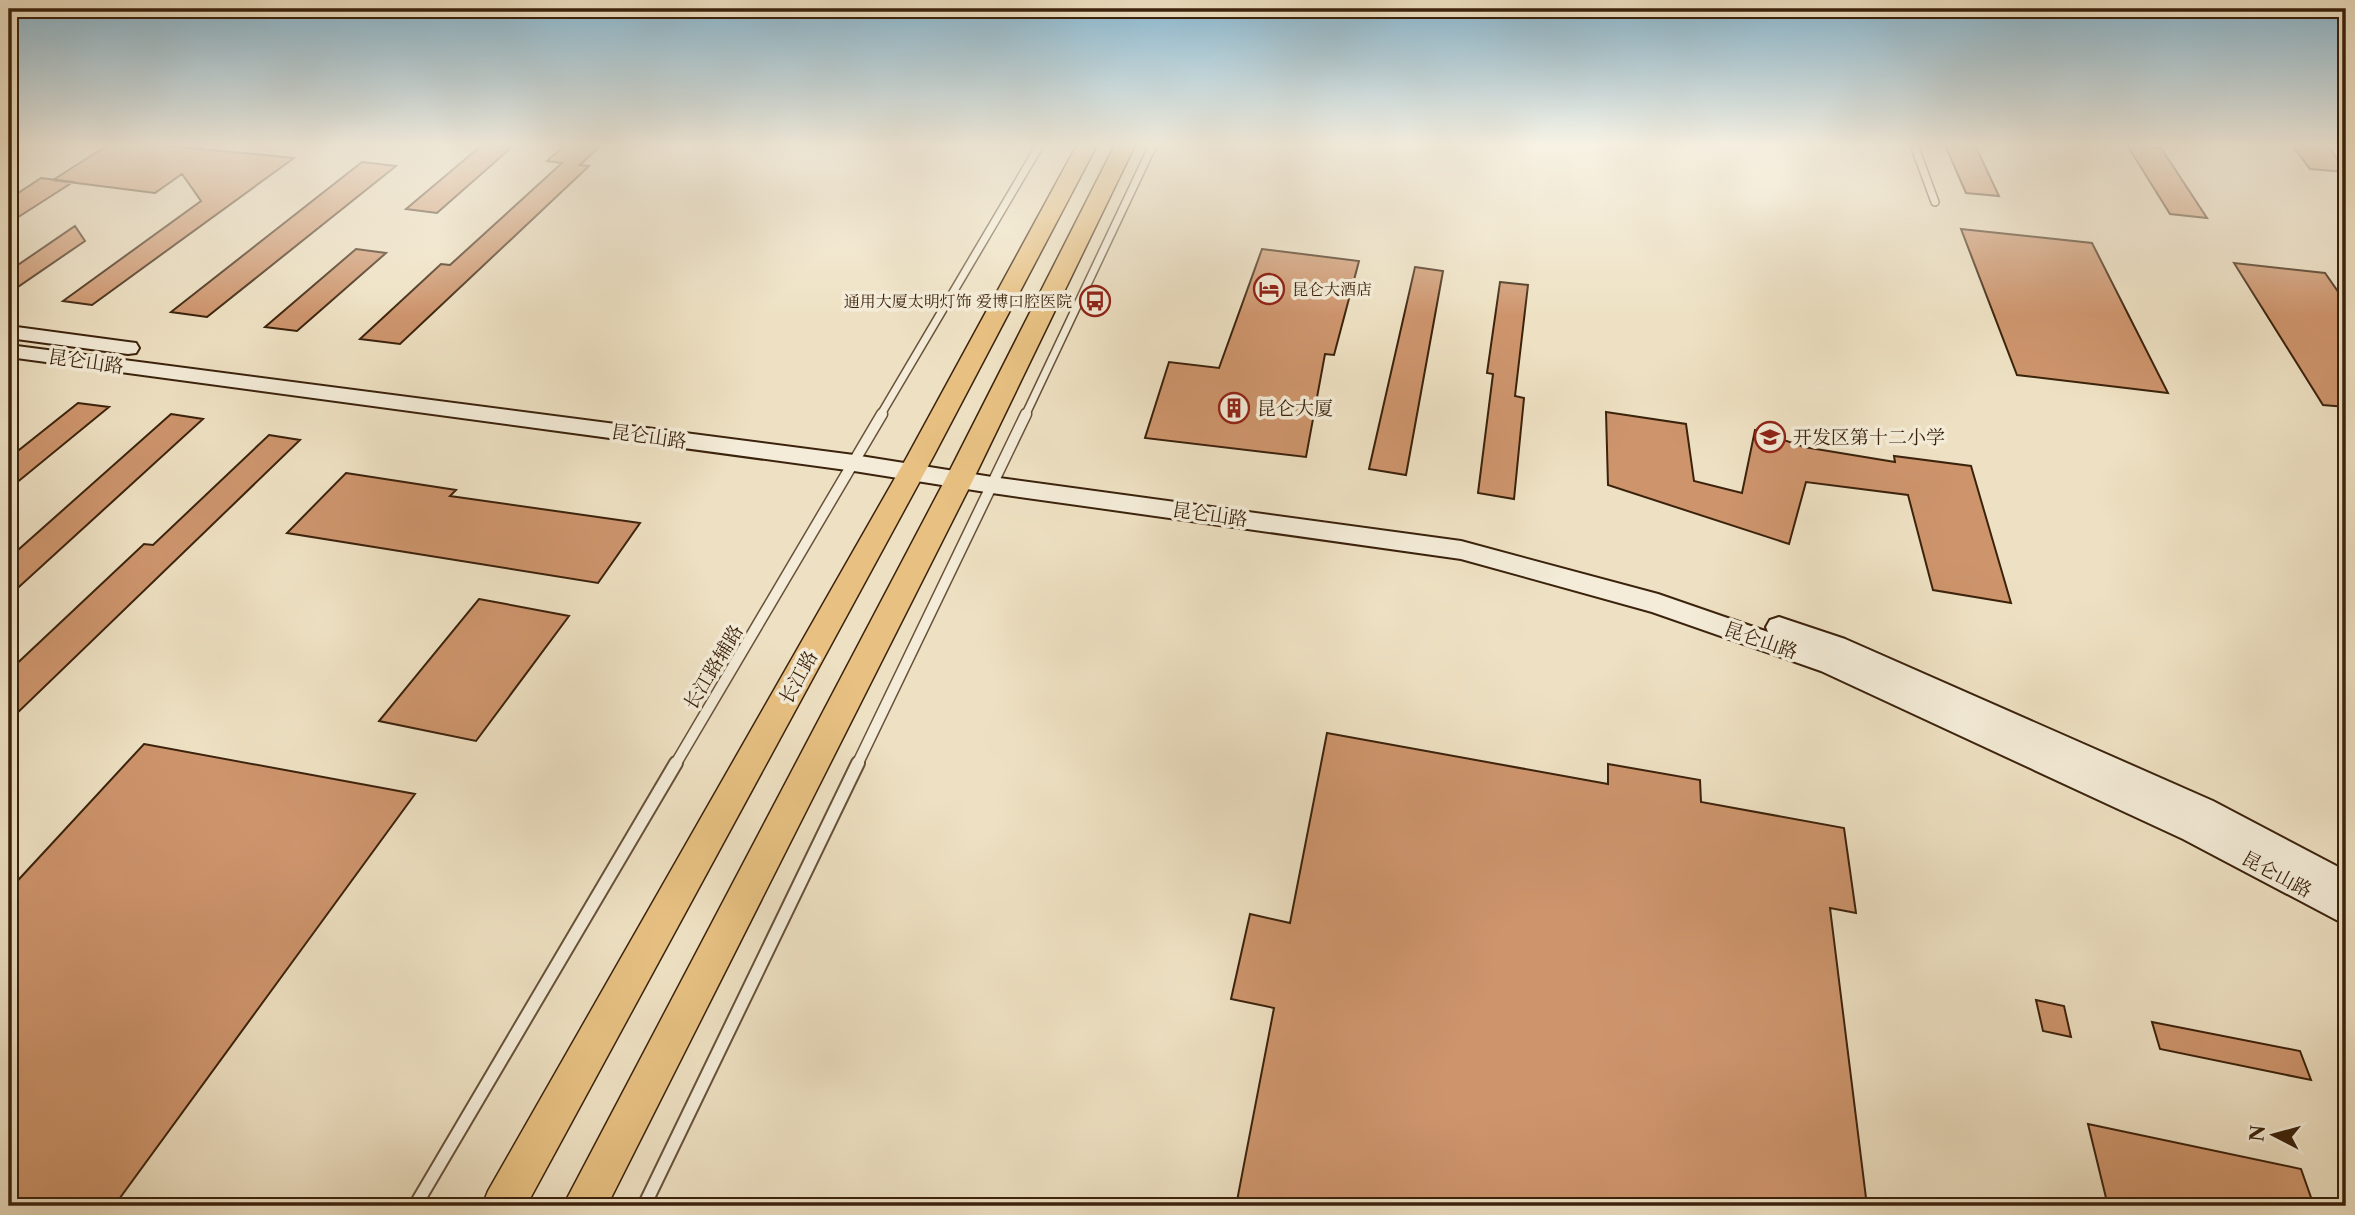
<svg xmlns="http://www.w3.org/2000/svg" width="2355" height="1215" font-family="'Libre Caslon Text','Noto Serif SC',serif">
	<style>
		.building { fill: #ce956d; stroke: #3b220c; stroke-width: 2 }
		.lines { fill: none; stroke-linecap: round; stroke-linejoin: round }
		.lane-far2-casing { stroke: #68523a; stroke-width: 10 }
		.lane-far1-casing { stroke: #68523a; stroke-width: 13 }
		.lane-casing { stroke: #68523a; stroke-width: 16 }
		.secondary-casing { stroke: #3b220c; stroke-width: 4 }
		.primary-casing { stroke: #3b220c; stroke-width: 3 }
		.lane-far2 { stroke: #f4ecd8; stroke-width: 7 }
		.lane-far1 { stroke: #f4ecd8; stroke-width: 10 }
		.lane { stroke: #f4ecd8; stroke-width: 12 }
		.secondary { fill: #f4ecd8; fill-rule: evenodd }
		.primary { fill: #e7c082; fill-rule: evenodd }
		.labels { text-anchor: middle; stroke-width: 7; stroke-linejoin: round; paint-order: stroke }
		.far-poi-label { font-size: 16px; fill: #3b220c; stroke: #f4ecd8; text-anchor: start }
		.street-label { font-size: 19px; fill: #3b220c; stroke: #f4ecd8 }
		.poi-label { font-size: 19px; fill: #3b220c; stroke: #f4ecd8; text-anchor: start }
	</style>
	<rect width="100%" height="100%" fill="#eee1c3"/>
	<filter id="stains"><feTurbulence type="fractalNoise" baseFrequency=".00286" numOctaves="4"/><feColorMatrix values="0 0 0 0 .2 0 0 0 0 .09 0 0 0 0 .02 0 0 0 .5 -.17"/></filter>
	<radialGradient id="worn" r=".72"><stop offset=".6" stop-color="#630" stop-opacity="0"/><stop offset="1" stop-color="#630" stop-opacity=".3"/></radialGradient>
	<path class="building" d="M108,145H162L294,158L92,305L63,301L201,201L182,174L155,193L53,180Z
		M482,145L512,147L437,213L406,209Z
		M565,145H601L580,165L589,166L400,344L360,339L441,264L450,265L562,163L547,161Z
		M1945,145H1975L1999,196L1966,193Z
		M2127,145L2161,148L2207,218L2170,214Z
		M2292,145H2328L2346,172L2310,169Z
		M362,162L396,166L207,317L171,312Z
		M41,178L73,182L9,223V199Z
		M75,226L85,241L9,293V271Z
		M1961,229L2092,243L2168,393L2017,375Z
		M356,249L386,253L297,331L265,327Z
		M1262,249L1359,261L1334,355L1325,354L1306,457L1145,438L1169,362L1219,368Z
		M2234,263L2325,273L2346,303V407L2323,405Z
		M1415,267L1443,271L1406,475L1369,469Z
		M1500,282L1528,285L1515,396L1524,398L1514,499L1478,493L1493,374L1487,373Z
		M78,403L109,407L9,489V458Z
		M1606,412L1686,424L1694,481L1742,493L1755,430L1804,447L1895,462L1894,456L1971,466L2011,603L1933,590L1908,495L1806,482L1789,544L1608,485Z
		M171,414L203,419L9,596V558Z
		M269,435L300,440L9,721V671L144,544L153,545Z
		M346,473L456,490L450,496L640,523L598,583L287,533Z
		M479,599L569,616L476,741L379,721Z
		M1327,733L1608,784V764L1700,780L1701,802L1844,828L1856,913L1830,908L1867,1206H1236L1274,1008L1231,999L1250,914L1290,923Z
		M144,744L415,794L114,1206H9V890Z
		M2036,1000L2064,1006L2071,1037L2043,1031Z
		M2152,1022L2300,1051L2311,1080L2160,1049Z
		M2088,1124L2301,1169L2314,1206H2108Z"/>
	<g class="lines">
		<g class="lane-far2-casing">
			<path id="lane-far2" d="M1914,145L1935,202
				M880,416L1040,145
				M1025,416L1153,145"/>
		</g>
		<g class="lane-far1-casing">
			<path id="lane-far1" d="M675,765L882,414
				M857,765L1026,414"/>
		</g>
		<g class="lane-casing">
			<path id="lane" d="M415,1206L676,763
				M644,1206L858,763"/>
		</g>
		<g class="secondary-casing">
			<path id="secondary" d="M9,326L128,342L136,343L139,348L136,353L128,354L9,338Z
				M9,345L854,455L992,477L1461,541L1658,594L1768,632L1766,627L1770,620L1779,617L1845,639L2213,801L2346,871V925L2183,839L1821,671L1652,612L1461,559L992,493L854,471L9,357Z"/>
		</g>
		<g class="primary-casing">
			<path id="primary" d="M1077,145H1097L933,457L526,1206H482L488,1191L907,457Z
				M1115,145H1135L973,480L607,1206H563L945,480Z"/>
		</g>
		<use href="#lane-far2" class="lane-far2"/>
		<use href="#lane-far1" class="lane-far1"/>
		<use href="#lane" class="lane"/>
		<use href="#secondary" class="secondary"/>
		<use href="#primary" class="primary"/>
	</g>
	<linearGradient id="sky" x2="0" y2="1"><stop stop-color="#88b8d2"/><stop offset="0.46" stop-color="#f7f2e4"/><stop offset="1" stop-color="#f7f2e4" stop-opacity="0"/></linearGradient>
	<rect width="2355" height="315" fill="url(#sky)"/>
	<defs>
		<g id="hotel-ring" transform="scale(1.575)"><circle r="9.5" fill="#f4ecd8" stroke="#8f2418" stroke-width="1.5"/><path d="M-6-4.5h1.5V1H6V5H4.5V3h-9V5H-6ZM-4 0a1.8 1.8 0 1 1 3.6 0ZM.5 0V-2.5h3Q6-2.5 6 0Z" fill="#8f2418"/></g>
		<g id="bus-ring" transform="scale(1.575)"><circle r="9.5" fill="#f4ecd8" stroke="#8f2418" stroke-width="1.5"/><path d="M-5-6H5V4H4V6H2V4H-2V6H-4V4H-5ZM-3.5-4V0h7V-4ZM-3.5 1.2v1.5H-2V1.2ZM2 1.2v1.5H3.5V1.2Z" fill="#8f2418"/></g>
		<g id="building-ring" transform="scale(1.575)"><circle r="9.5" fill="#f4ecd8" stroke="#8f2418" stroke-width="1.5"/><path d="M-4-6H4V6H1V3H-1V6H-4ZM-2.5-4.3h1.7v1.8h-1.7ZM.8-4.3h1.7v1.8H.8ZM-2.5-1h1.7V.8h-1.7ZM.8-1h1.7V.8H.8Z" fill="#8f2418"/></g>
		<g id="school-ring" transform="scale(1.575)"><circle r="9.5" fill="#f4ecd8" stroke="#8f2418" stroke-width="1.5"/><path d="M0-5L7-2L0 1L-7-2ZM-4 1L0 2.5L4 1V4Q0 6-4 4Z" fill="#8f2418"/></g>
	</defs>
	<g fill-rule="evenodd">
		<use href="#hotel-ring" x="1269" y="289"/>
		<use href="#bus-ring" x="1095" y="301"/>
		<use href="#building-ring" x="1234" y="408"/>
		<use href="#school-ring" x="1770" y="437"/>
	</g>
	<g class="labels">
		<g class="far-poi-label">
			<text x="1292" y="295">昆仑大酒店</text>
			<text x="1072" y="307" text-anchor="end">通用大厦太明灯饰 爱博口腔医院</text>
		</g>
		<g class="street-label">
			<text transform="translate(86 361) rotate(8)" y="7">昆仑山路</text>
			<text transform="translate(649 436) rotate(8)" y="7">昆仑山路</text>
			<text transform="translate(1210 514) rotate(8)" y="7">昆仑山路</text>
			<text transform="translate(1761 640) rotate(19)" y="7">昆仑山路</text>
			<text transform="translate(713 667) rotate(-59)" y="7">长江路辅路</text>
			<text transform="translate(798 677) rotate(-61)" y="7">长江路</text>
			<text transform="translate(2277 874) rotate(28)" y="7">昆仑山路</text>
		</g>
		<g class="poi-label">
			<text x="1257" y="415">昆仑大厦</text>
			<text x="1793" y="444">开发区第十二小学</text>
		</g>
	</g>
	<rect width="2355" height="1215" fill="none" stroke="#eee1c3" stroke-width="35"/>
	<rect x="10" y="10" width="2334" height="1194" fill="none" stroke="#3b220c" stroke-width="3.5"/>
	<rect x="18" y="18" width="2320" height="1180" fill="none" stroke="#3b220c" stroke-width="2"/>
	<g transform="translate(2274 1135) rotate(276)" stroke="#f4ecd8" stroke-width="5" paint-order="stroke">
	<path d="M0-5L12 26L0 18L-12 26Z" fill="#3b220c"/>
	<text y="-10" font-size="19" font-weight="bold" text-anchor="middle" fill="#3b220c">N</text>
	</g>
	<rect width="100%" height="100%" filter="url(#stains)"/>
	<rect width="100%" height="100%" fill="url(#worn)"/>
</svg>
